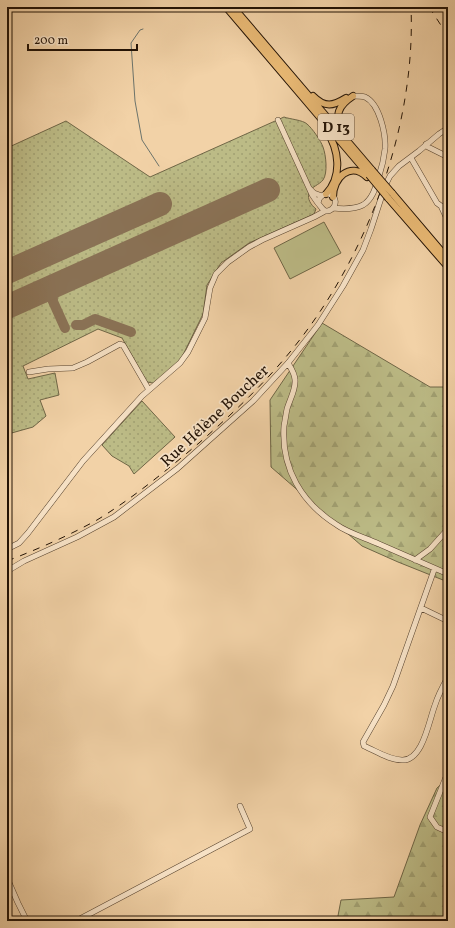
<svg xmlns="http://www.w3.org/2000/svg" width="455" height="928" font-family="Vollkorn,serif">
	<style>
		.grass { fill: url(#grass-dots); stroke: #6f6646 }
		.forest { fill: url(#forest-firs); stroke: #6f6646 }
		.garden { fill: #bcbb86; stroke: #6f6646 }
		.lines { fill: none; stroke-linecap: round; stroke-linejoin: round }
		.stream { stroke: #6c746c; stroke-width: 1 }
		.taxiway { stroke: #8a7256; stroke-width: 10 }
		.runway { stroke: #8a7256; stroke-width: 24 }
		.minor-casing { stroke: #56422e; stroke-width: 6 }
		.major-casing { stroke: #221205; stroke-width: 8 }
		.minor { stroke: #f7e2c6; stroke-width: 5 }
		.major { stroke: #e9b974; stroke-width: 6 }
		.rail { stroke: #221205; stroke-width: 1; stroke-dasharray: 7 7; stroke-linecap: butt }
		.major-bridge-casing { stroke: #221205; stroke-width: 8; stroke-linecap: butt }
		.major-bridge { stroke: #e9b974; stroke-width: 6 }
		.labels { text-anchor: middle; stroke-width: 3.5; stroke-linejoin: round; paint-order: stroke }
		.shield { fill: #f7e2c6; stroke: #62503f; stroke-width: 1 }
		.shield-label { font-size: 15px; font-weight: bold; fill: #221205 }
		.street-label { font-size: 16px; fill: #221205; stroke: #f7e2c6 }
	</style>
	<defs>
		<pattern id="grass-dots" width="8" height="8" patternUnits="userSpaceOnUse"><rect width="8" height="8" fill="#bcbb86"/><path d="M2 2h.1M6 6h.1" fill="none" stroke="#a1a072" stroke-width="1.8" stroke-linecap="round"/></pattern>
		<pattern id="forest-firs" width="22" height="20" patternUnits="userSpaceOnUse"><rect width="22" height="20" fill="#bcbb86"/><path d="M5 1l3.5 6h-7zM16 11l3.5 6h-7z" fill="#a1a072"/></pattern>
	</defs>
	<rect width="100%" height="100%" fill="#f2d2a7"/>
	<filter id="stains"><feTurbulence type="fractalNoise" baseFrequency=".005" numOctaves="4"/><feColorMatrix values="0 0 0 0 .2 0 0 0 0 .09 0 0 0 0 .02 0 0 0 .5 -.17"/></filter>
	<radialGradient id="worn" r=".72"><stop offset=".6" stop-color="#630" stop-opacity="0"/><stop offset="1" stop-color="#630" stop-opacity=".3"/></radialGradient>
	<path class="grass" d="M284,117C289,119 303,120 307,124C312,128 321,141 323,147C326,155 328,173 323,180C319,185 312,186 309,193C307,199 311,205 316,209L314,214L249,243L221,263L207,285L203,314L181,359L173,368L153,383L147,382L122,338L98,329L23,366L28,379L55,373L59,395L40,400L46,416L33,427L8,434L7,148L66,121L150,177Z
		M142,401L175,437L134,474L129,466L112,456L102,445Z"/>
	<path class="forest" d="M322,323L430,387H448V582L398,562L362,546L271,467L270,400Z
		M448,778V921H337L341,900L394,897L420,825L437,788Z"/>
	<path class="garden" d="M324,222L341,253L290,279L274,248Z"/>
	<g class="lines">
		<path class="stream" d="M143,29L140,30L131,43L135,101L142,140L159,166"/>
		<path class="taxiway" d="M37,293H44L51,297L65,328
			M53,299C51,292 53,288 59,283
			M76,325H83L95,319L131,332"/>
		<path class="runway" d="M7,272L160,204
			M7,307L268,190"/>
		<g class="minor-casing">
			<path id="minor" d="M446,7L448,15
				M278,120L309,188
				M426,144L428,147L448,157
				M411,158L437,203L441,206L448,221
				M318,203C320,189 338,193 335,204C335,206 333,208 332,209C324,215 321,206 317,202C313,197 311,194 309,188L314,193L322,196
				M441,206L448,207
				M333,208C342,209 355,209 363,205C373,199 376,186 379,176C382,167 384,158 385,149C386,135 380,104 365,97C361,96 357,96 353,96
				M288,363C291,368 295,374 295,380C296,389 290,399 287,409C286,414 285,421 284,426C281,469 302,503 337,525C348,533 366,538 379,544C402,554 425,564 448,574
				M29,372L48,369L73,368L87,362L120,344L123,345L149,390
				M7,549L19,543L28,533L83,461L142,396L180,363L188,352L205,318L210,288L216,274L228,262L249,247L262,240L314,217L325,211
				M415,560L430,549L448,529
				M7,566L9,570L7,580
				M434,568V570L393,686L384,705L363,742L364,746C376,751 389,760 402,760C423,761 429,720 435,705C438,695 443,686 448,677
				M9,570L24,561L77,537L114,517L178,468L253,401L288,363L318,325L343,286L363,250L371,229L385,186L390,176L399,166L419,151L439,134L448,128
				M421,608L448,621
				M448,772L430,817L437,827L448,832
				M7,878L18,903L27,921
				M76,921L250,829L240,806"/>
		</g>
		<g class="major-casing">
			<path id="major" d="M226,7L369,175
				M233,7L372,170
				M313,96C325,108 333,106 346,98
				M326,130C339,149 343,176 326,194
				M343,131C334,115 338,106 353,96
				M392,193L448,259
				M333,197C333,178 350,161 367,177
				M388,198L448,267"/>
		</g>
		<use href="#minor" class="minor"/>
		<use href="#major" class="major"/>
		<path class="rail" d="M429,7L448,36
			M7,561C38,549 68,536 97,520C133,498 167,470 199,443C231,415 263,385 290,352C366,260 416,128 411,7"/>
		<g class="major-bridge-casing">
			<path id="major-bridge" d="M372,170L392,193
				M369,175L388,198"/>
		</g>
		<use href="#major-bridge" class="major-bridge"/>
	</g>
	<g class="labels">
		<rect class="shield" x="318" y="114" width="36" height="26" rx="3"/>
		<g class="shield-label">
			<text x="336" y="132">D 13</text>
		</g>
		<g class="street-label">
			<text transform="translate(214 415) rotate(-43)" y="6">Rue Hélène Boucher</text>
		</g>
	</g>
	<rect width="455" height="928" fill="none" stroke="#f2d2a7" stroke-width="24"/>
	<rect x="8" y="8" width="439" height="912" fill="none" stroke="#221205" stroke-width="2"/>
	<rect x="12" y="12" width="431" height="904" fill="none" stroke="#221205"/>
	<path d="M28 44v6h109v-6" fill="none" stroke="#221205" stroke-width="2"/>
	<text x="34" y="44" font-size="12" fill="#221205" stroke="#f7e2c6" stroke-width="3" paint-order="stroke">200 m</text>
	<rect width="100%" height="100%" filter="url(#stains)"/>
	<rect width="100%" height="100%" fill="url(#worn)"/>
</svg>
